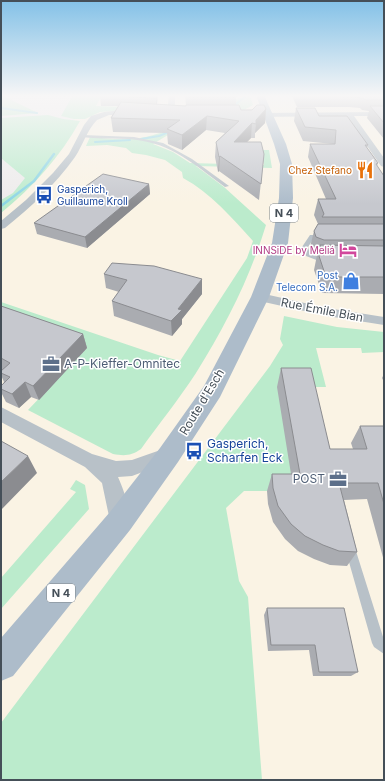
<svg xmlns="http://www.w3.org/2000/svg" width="385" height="781" font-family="Inter,sans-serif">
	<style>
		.commercial { fill: #faf3e4 }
		.green { fill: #bbebcc }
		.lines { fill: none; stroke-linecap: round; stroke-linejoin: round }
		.stream-far1 { stroke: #8bd5e5; stroke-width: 2 }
		.stream { stroke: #8bd5e5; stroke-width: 2.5 }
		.service { fill: #b8c1c8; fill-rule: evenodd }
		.minor { fill: #b8c1c8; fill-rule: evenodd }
		.primary { fill: #adbcca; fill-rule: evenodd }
		.wall { fill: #aaacb1 }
		.shaded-wall { fill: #8b8c90 }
		.building { fill: #c6c8ce; stroke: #8b8c90 }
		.labels { text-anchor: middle; stroke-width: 3; stroke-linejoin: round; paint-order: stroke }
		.far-food-label { font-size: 10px; fill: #c56008; stroke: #fff; text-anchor: end }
		.far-transit-label { font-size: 10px; fill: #164399; stroke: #fff; text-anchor: start }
		.far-hotel-label { font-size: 10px; fill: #b23c85; stroke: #fff; text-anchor: end }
		.far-shop-label { font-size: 10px; fill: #366cbe; stroke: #fff; text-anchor: end }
		.shield { fill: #fff; stroke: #7d848a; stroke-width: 1 }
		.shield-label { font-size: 11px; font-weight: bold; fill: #454f58 }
		.street-label { font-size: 12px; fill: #454f58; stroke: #fff }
		.service-label { font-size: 12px; fill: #4e5e75; stroke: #fff; text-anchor: start }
		.transit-label { font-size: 12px; fill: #164399; stroke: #fff; text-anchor: start }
	</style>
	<rect width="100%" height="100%" fill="#eeecec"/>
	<path class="commercial" d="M86,95H384V780H1V209L72,124Z"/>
	<path class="green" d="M1,95L38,113L1,116Z
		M73,95H102L96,106L126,107L124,110L100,112L85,119H74L61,116Z
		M241,95H250L253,105L242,111L229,100L242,98Z
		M48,115L63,119L80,121C60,157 33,187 1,213V200L13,193L25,178L1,158V118Z
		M191,121L153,144L173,152L190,163L264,165L261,150H269L272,168L196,166L224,187L266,225C250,278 225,327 196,373C179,399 159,424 141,449C131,456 124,456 113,454L28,410L87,348L1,317V302L158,355L180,361L247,258L253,241C232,218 211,193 183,178L182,172L165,160L146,155L132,153L126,148L107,145L86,146L90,137C106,138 124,141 140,138C158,135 175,127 191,121Z
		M284,316L337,327L384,332V352L362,353L361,348H316L326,387H305L294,491H244L226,508L239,581L248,597L262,780H1V723L270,366L283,345L280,339Z
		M76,480L85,485L89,509L1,609V578L76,492L70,489Z"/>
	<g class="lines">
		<path class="stream-far1" d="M232,107L246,96
			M1,108L37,113
			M141,139L159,136L171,131
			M95,142L130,140"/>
		<path class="stream" d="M1,206L34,181L54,154"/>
		<path class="service" d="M83,135L134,137L163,143L192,159L229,186L225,187C200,169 175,146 143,141C123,137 102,140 82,137Z
			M310,235H324V237L314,238L308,247L310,254L320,257L329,258V260L319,261L306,256L302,247Z
			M350,543L354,544L355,548L384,640V654L374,647L372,643L345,548L346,544Z"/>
		<path class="minor" d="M169,95H175V114L171,116L167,114Z
			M121,110L136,111L140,113L136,115H109L97,120C87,130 83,145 75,157C55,185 31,207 5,228L1,229V221L26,200L53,173L69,154L84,125L91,116L104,112Z
			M384,112V116H354L384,158V167L381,166L346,116L252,117L248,115L252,113Z
			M260,293L327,308L384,317V325L327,316L255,300L254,297L255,294Z
			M1,407L92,454L116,461L132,460L169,447L175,450L178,455L175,460L132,476L118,477C124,491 133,513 127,528L120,531L113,528L110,521L102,483L85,467L1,422Z"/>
		<path class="primary" d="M256,95H264L286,144L292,164L293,198L288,243L269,297L220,397L178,462L130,530L13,676L1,681V638L110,512L160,448L204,386L251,297L272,243L279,198L280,164L274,144Z"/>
	</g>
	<path class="wall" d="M100,94H158L157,105L186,106L185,94H239L235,95L236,97V105L241,110L266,109L265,123L255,133V138H251L246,142L264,154L259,200L219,171L218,172L215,157L216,142L225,133L206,130L182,150L168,144L167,133L113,132L111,118L118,106H101Z
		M291,94H384V139L367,118L369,111L362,110L360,108L349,107H297Z
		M296,108L319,116L368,145L367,148L378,163L377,166L384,176V294L322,293L314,270L317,255L312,253L310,247L314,231L318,224L314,215L318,199H326L308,157L310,144H333L303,141L294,121Z
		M149,184L150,194L87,248L37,234L34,223Z
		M104,274L202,279V294L182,319V324L172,336L114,316L112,301L119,292L106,288Z
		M1,306L83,334L87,348L39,400L31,397L19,408L6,402L1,392V386L4,382L1,375V371L2,370L1,369Z
		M281,368L330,449H353L351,443L360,426H384V561L367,499L344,500L357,552L347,566L330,565L314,559L298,551L285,539L273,522L268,504L267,491L272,474H291L277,387Z
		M384,374V382L382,378Z
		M267,608L358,672L351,676H313L309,650L268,651L264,615Z"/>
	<path class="shaded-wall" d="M156,94H158L156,110Z
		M266,109L265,123L255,133L256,124V120Z
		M207,116L206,130L182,150V135Z
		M252,123L251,138L233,157L234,142Z
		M220,156L219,171L218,172L219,157Z
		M149,184L150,194L87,248L85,237Z
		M202,279V294L182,319V324L172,336L171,321L178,309Z
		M83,334L87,348L39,400L33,386Z
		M25,382L31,397L19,408L12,394Z
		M28,456L37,473L1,510V482Z"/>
	<path class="building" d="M100,94H156V98L126,97L127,95H99Z
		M185,94H235L236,97H186Z
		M298,94H384V100H365L363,98L351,97L299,96Z
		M121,102L186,106V105H239L241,110H252L257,105H264L266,109L256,120V124L252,123L234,142H261L264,154L261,184L220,156L219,157L216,142L239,121L207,116L182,135L167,129L180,120L111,118Z
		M370,106H384V123Z
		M296,108H315L319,116H347L368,145H365L378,163L376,164L384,176V217H322L324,214L318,199H336L310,144H335L336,130L305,127Z
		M103,174L149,184L85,237L34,223Z
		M318,224H384V240H324L316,237L314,231Z
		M320,245L384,246V277H326L318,253H323Z
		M112,263L154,266L202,279L178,309L182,310L171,321L112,301L127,280L104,274Z
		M1,306L83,334L33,386L25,382L12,394L1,389V386L10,377L1,373V371L10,363L1,358Z
		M281,368H311L330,449H367L360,426H384V504L378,483H339L357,552L339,551L323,545L305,536L291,524L278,506L273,488L272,474H300Z
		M1,441L28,456L1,482Z
		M267,608H344L358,672H319L315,645H271Z"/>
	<linearGradient id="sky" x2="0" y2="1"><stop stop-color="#83c1e7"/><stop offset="0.47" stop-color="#f7f6f6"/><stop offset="1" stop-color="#f7f6f6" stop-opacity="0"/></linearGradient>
	<rect width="385" height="204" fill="url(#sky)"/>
	<defs>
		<g id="restaurant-bare" transform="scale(1.38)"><path d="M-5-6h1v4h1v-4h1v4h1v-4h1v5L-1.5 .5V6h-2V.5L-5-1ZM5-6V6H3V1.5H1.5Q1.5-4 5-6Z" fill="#e8710a" stroke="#fff" stroke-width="2.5" paint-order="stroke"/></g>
		<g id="bus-bare" transform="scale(1.38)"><path d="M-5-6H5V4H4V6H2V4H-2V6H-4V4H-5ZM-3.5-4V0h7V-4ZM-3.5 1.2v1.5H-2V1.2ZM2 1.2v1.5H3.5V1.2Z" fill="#1a4fb4" stroke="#fff" stroke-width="2.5" paint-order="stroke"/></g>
		<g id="hotel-bare" transform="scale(1.38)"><path d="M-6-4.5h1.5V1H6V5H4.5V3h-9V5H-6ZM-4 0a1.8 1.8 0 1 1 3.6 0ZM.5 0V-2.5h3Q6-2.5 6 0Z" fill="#d1479c" stroke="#fff" stroke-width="2.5" paint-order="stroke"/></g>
		<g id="shop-bare" transform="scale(1.38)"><path d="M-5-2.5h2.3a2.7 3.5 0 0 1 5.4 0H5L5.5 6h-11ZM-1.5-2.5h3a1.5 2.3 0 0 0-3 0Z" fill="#3f7fe0" stroke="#fff" stroke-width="2.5" paint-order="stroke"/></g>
		<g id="office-bare" transform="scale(1.38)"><path d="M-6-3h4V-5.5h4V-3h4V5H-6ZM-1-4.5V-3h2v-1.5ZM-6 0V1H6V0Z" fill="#5c6f8a" stroke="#fff" stroke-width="2.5" paint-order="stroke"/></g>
	</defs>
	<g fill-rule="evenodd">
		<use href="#restaurant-bare" x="365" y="170"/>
		<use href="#bus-bare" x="44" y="195"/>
		<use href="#hotel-bare" x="348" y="250"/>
		<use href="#shop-bare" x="351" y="281"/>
		<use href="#office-bare" x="51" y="364"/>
		<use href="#bus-bare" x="194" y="451"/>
		<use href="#office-bare" x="338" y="479"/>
	</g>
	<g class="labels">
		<g class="far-food-label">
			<text x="352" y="174">Chez Stefano</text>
		</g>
		<g class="far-transit-label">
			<text x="57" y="193">Gasperich,<tspan x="57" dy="12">Guillaume Kroll</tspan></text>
		</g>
		<g class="far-hotel-label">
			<text x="335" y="254">INNSiDE by Meliá</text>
		</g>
		<g class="far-shop-label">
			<text x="338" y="279">Post<tspan x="338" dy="12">Telecom S.A.</tspan></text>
		</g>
		<g class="shield">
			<rect x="270" y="204" width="28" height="18" rx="3"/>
			<rect x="47" y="584" width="28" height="18" rx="3"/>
		</g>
		<g class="shield-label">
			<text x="284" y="217">N 4</text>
			<text x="61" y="597">N 4</text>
		</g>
		<g class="street-label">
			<text transform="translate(322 310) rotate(11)" y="4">Rue Émile Bian</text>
			<text transform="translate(202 402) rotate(-59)" y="4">Route d'Esch</text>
		</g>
		<g class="service-label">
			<text x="64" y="368">A-P-Kieffer-Omnitec</text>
			<text x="325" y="483" text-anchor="end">POST</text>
		</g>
		<g class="transit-label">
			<text x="207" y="448">Gasperich,<tspan x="207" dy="14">Scharfen Eck</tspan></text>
		</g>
	</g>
	<rect width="385" height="781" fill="none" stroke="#454f58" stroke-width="4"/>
</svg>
